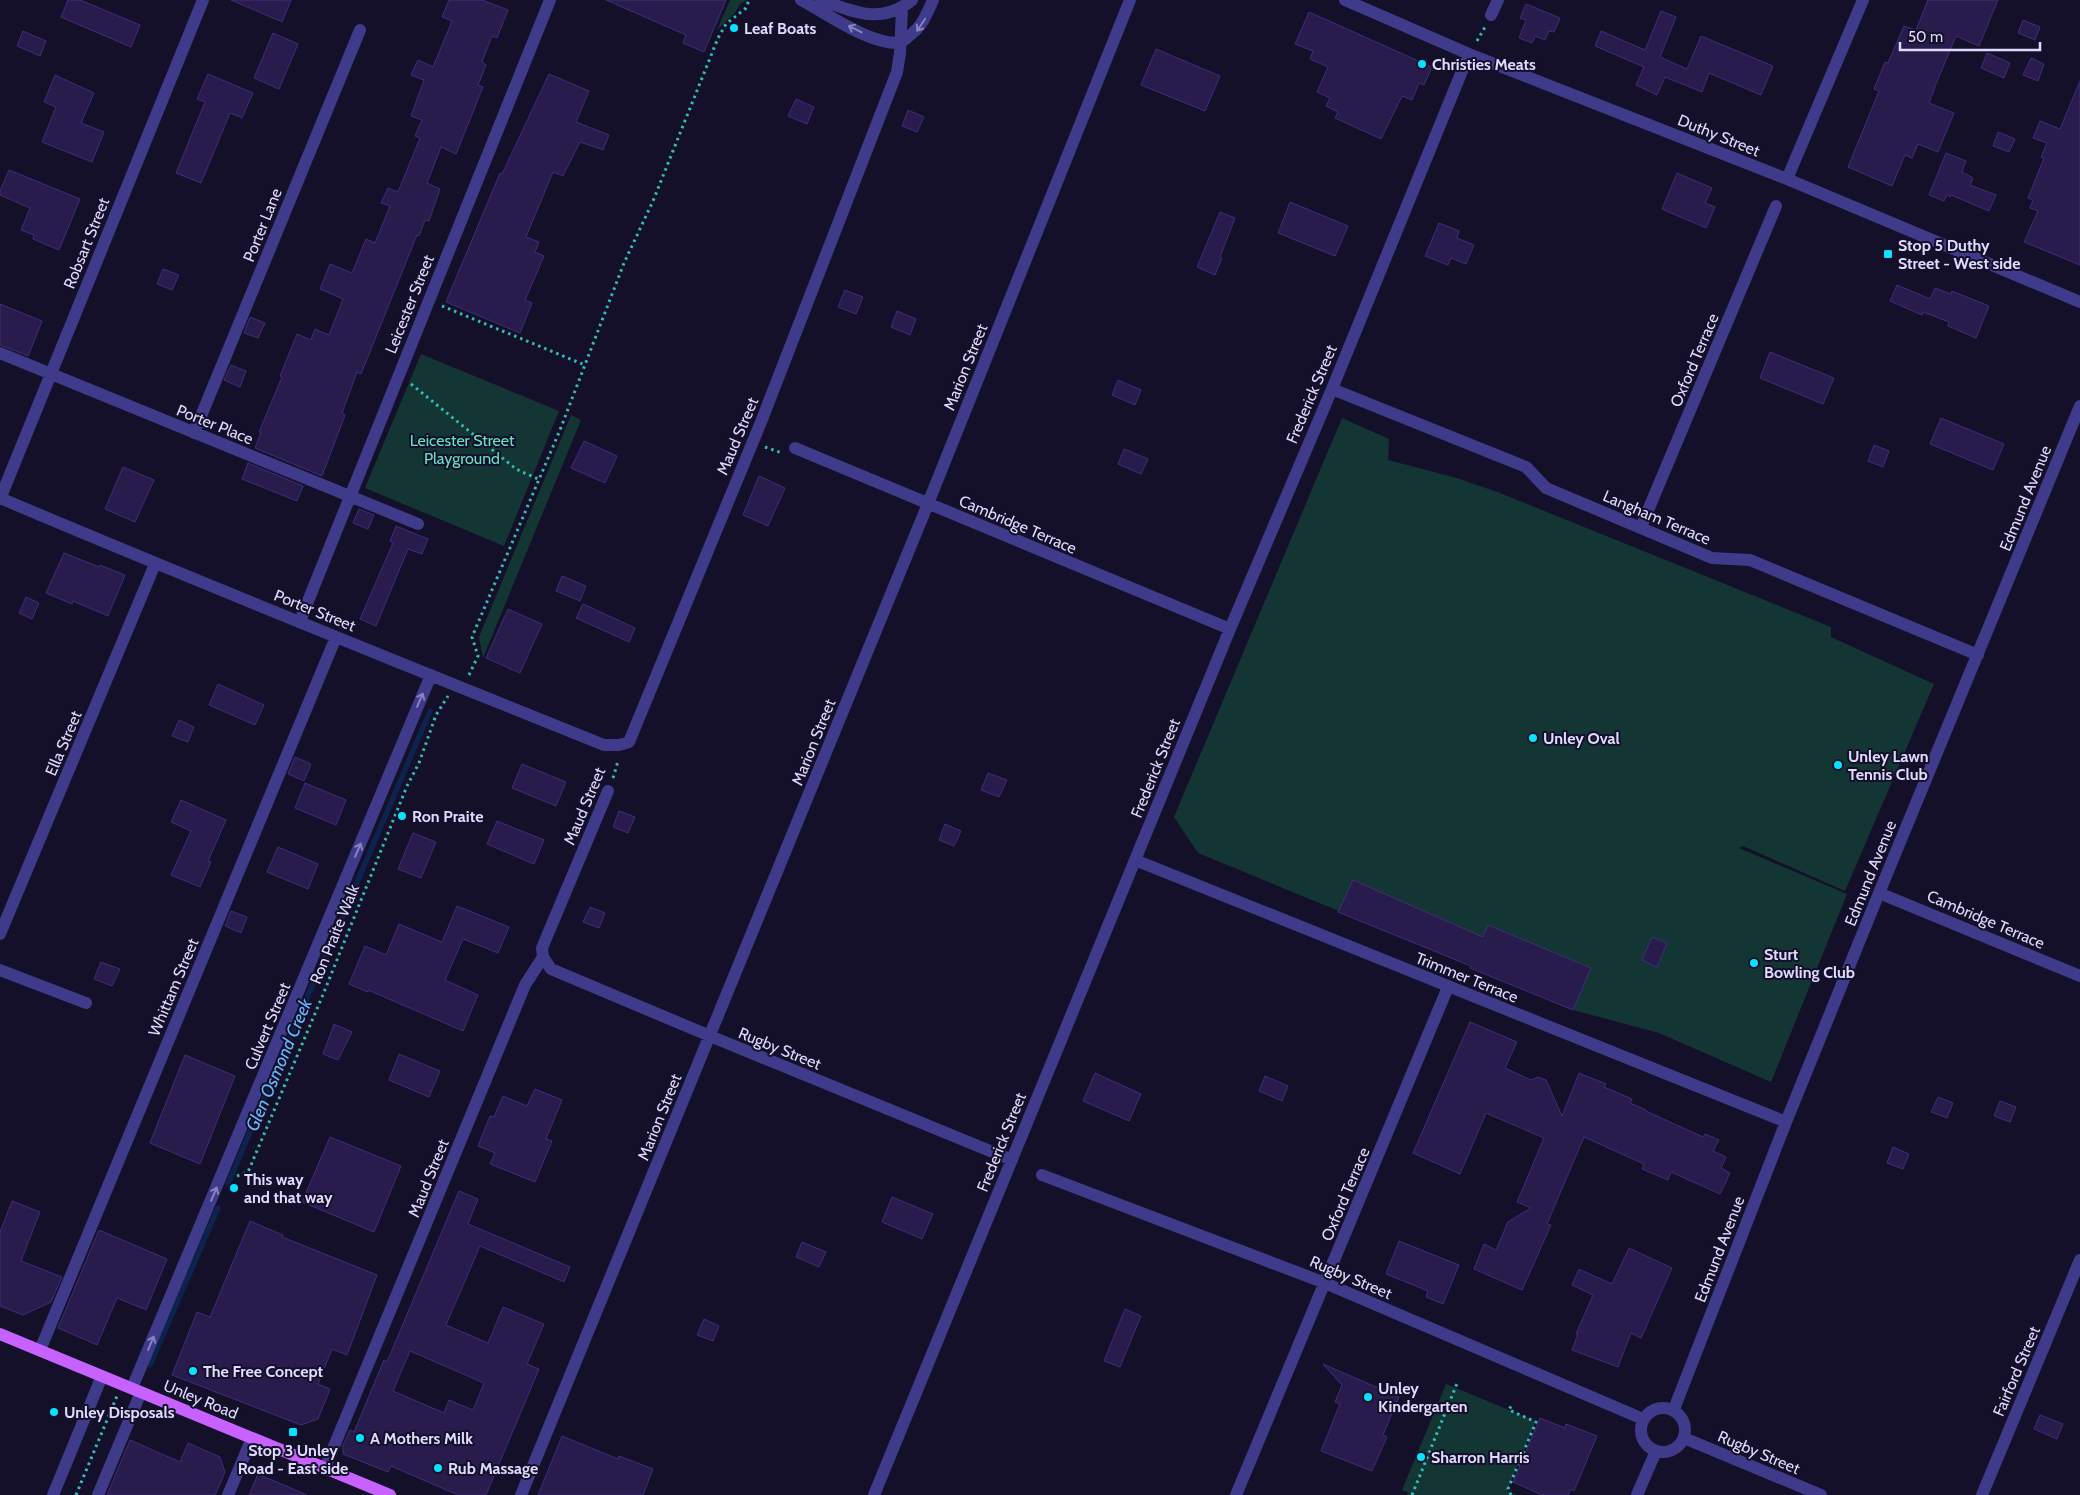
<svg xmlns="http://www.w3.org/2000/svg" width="2080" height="1495" font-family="Cabin,sans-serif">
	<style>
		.green { fill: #133534 }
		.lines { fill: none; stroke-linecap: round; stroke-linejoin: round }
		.stream { stroke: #0c234e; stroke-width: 5.5 }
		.building { fill: #271c4c; stroke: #3e2e78; fill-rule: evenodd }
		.path { stroke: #2fbeb8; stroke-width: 3; stroke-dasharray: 2.5 4; stroke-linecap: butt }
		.minor { stroke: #3f3b8a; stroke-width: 12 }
		.major { stroke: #c761ff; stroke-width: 12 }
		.oneway { stroke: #8783bf }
		.poi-dot { fill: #06e2ff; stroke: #15102a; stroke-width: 2 }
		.labels { text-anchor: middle; stroke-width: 4; stroke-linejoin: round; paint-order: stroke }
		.poi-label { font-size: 16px; font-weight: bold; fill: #dfdaff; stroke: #15102a; text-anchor: start }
		.street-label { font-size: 16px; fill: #dfdaff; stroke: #15102a }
		.park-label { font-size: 16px; fill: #63e2c4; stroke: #15102a }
		.water-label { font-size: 18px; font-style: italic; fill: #68b6ff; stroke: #15102a }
	</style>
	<rect width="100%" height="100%" fill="#15102a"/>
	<path class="green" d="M730,0H747L740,4L735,13L717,30Z
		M421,354L559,411L504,546L365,488Z
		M571,415L581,420L483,658L479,637Z
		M1342,418L1389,439L1388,460L1457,478L1500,493L1831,627V637L1934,684L1845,891L1743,846L1739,848L1847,894L1771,1082L1659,1033L1573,1010L1453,958L1198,853L1174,817Z
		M1446,1384L1536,1421L1507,1491L1517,1495H1407L1408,1492L1402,1490Z"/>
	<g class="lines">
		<path class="stream" d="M342,918L430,711
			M228,1184L329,946
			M150,1365L218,1208"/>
	</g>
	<path class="building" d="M68,0H80L140,25L131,47L61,17Z
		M231,0H291L282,22Z
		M449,0H482L508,10L497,38L492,36L482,62L486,65L478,85L483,87L456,154L441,147L427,183L440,189L429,221L425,220L419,236L417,235L361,374L357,372L342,413L345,415L322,476L255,448L261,433L259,432L282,377L280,376L297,334L311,340L315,329L329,335L343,299L320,289L330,264L352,273L366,239L375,243L390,206L381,203L388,188L398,192L420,138L415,136L422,120L411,116L424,80L411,75L418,60L433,67L452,21L442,17Z
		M606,0H726L704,52L683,43L686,35Z
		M1928,0H1998L1979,46L1956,36L1936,84L1929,103L1954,113L1938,152L1918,144L1912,158L1905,155L1892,186L1848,167L1879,91L1874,89L1885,62L1888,63L1904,26L1916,30Z
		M1526,4L1560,18L1554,32L1549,31L1545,40L1535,36L1532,43L1519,38L1526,20L1520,18Z
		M1661,11L1676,17L1660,57L1687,69L1701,36L1773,66L1761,95L1709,73L1702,92L1665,77L1657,95L1636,85L1644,67L1595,46L1601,31L1645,50Z
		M1309,12L1432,67L1424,85L1419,83L1412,100L1402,96L1381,139L1335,118L1338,112L1326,106L1330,98L1317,92L1328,67L1310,59L1313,51L1295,44Z
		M2023,20L2040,27L2035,40L2018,33Z
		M23,31L46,41L40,56L17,46Z
		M273,33L298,44L279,89L254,78Z
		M1156,49L1220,76L1205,111L1141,85Z
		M1987,53L2010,63L2004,78L1981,68Z
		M2031,58L2044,64L2038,81L2023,75Z
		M208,74L253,93L242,118L230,113L201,183L176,173L205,102L197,99Z
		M549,74L589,91L576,122L609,135L603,150L580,142L563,176L553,172L526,237L539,242L535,252L544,256L525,300L532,303L520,333L446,302L500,173L502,174Z
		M55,75L94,93L81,123L104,132L92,162L42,142L56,107L44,102Z
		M2080,81V265L2024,242L2038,211L2030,208L2033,200L2028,198L2044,158L2041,157L2047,143L2033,138L2040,121L2060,129Z
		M796,99L814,107L807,124L788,116Z
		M908,110L924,117L917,132L902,126Z
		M1998,132L2015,139L2009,152L1993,146Z
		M1946,153L1966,161L1962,172L1973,178L1970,185L1996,195L1989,211L1951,195L1950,197L1947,195L1944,201L1929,195Z
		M9,170L80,199L59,250L33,239L34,235L21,230L30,208L0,195V191Z
		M1677,173L1712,188L1705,203L1715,207L1706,228L1662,209Z
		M1290,202L1348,226L1335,256L1278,233Z
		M1220,212L1235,218L1220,257L1222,258L1215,275L1197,267Z
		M1439,223L1459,231L1457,238L1474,245L1466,264L1451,258L1448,265L1425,256Z
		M163,269L179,275L172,290L157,284Z
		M1897,285L1930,299L1935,288L1951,294L1952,291L1989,306L1976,338L1948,326L1949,322L1923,312L1922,315L1890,301Z
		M845,290L863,297L856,314L838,307Z
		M0,304L42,321L28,356L0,345Z
		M897,311L916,319L910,335L891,327Z
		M250,317L265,323L258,338L244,333Z
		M1770,352L1834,378L1823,404L1760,378Z
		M231,365L246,371L240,387L224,380Z
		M1118,380L1141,390L1135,405L1112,395Z
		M1941,418L2004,444L1993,470L1930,444Z
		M584,441L617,456L605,483L571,468Z
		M1874,445L1889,451L1883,467L1868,461Z
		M1124,449L1148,459L1141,474L1118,464Z
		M248,463L303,486L297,501L242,479Z
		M123,467L154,480L135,522L105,509Z
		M759,476L785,488L768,526L743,515Z
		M359,509L374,515L368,529L353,523Z
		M396,526L428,539L422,554L408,549L376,626L360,619L393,543L390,541Z
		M64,553L99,567L100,565L125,575L108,616L73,601L72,604L46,593Z
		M562,576L586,586L580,601L556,591Z
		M26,597L39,603L32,619L19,613Z
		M583,604L635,628L629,642L576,618Z
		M508,609L542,624L520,673L486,658Z
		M218,684L264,705L255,725L209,705Z
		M179,720L194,727L188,742L172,736Z
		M295,757L311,764L304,781L288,774Z
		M522,764L566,782L556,806L512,788Z
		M988,773L1007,780L999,797L981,790Z
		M305,783L346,800L336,825L295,808Z
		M181,800L226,820L208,861L211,862L200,887L171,875L191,831L171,822Z
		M619,811L635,817L628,833L613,827Z
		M497,821L544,840L534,864L487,844Z
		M945,824L961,831L954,846L939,840Z
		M413,833L436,842L421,878L398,869Z
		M278,847L318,864L308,889L267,872Z
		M1353,880L1483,937L1488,925L1591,968L1573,1010L1470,968L1471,966L1338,912Z
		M457,906L509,927L498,953L463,939L445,980L478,995L463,1031L368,990V992L349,984L365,946L386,955L399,924L442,942Z
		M590,907L605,913L599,928L583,922Z
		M231,911L247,917L241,933L225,926Z
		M1652,937L1667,943L1657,967L1642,960Z
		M101,962L120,969L112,986L94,979Z
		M1470,1022L1517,1042L1505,1068L1531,1080L1538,1077L1546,1080L1562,1116L1579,1073L1606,1084L1604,1087L1632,1099L1630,1103L1646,1110V1111L1703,1137L1705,1134L1719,1140L1713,1151L1726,1157L1721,1168L1730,1173L1720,1194L1671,1172L1668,1180L1642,1169L1644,1164L1584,1137L1547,1224L1551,1225L1522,1290L1474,1269L1484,1244L1496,1250L1508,1222L1531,1208L1517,1202L1544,1138L1486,1113L1460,1174L1413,1153Z
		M334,1024L352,1032L338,1060L323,1054Z
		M399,1054L440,1071L429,1097L389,1080Z
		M185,1055L235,1076L200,1164L150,1143Z
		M1095,1073L1141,1094L1129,1121L1083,1101Z
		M1265,1076L1288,1086L1282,1101L1259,1091Z
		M535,1089L562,1100L546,1139L552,1141L535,1182L490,1164L495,1153L478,1146L490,1116L494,1117L503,1096L527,1106Z
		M1938,1097L1953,1103L1947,1118L1931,1112Z
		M2000,1101L2016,1107L2010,1122L1994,1116Z
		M330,1137L401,1166L374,1232L302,1202Z
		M1893,1147L1909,1154L1903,1169L1887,1163Z
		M459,1191L478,1199L468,1224L570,1267L564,1282L480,1246L446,1325L488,1343L503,1307L544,1324L527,1364L539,1369L486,1495H458L391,1466L388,1472L343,1454V1445L350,1430L354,1432L384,1360L387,1362ZM410,1351L484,1383L473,1410L449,1400L444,1413L393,1391Z
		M892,1197L933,1214L922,1239L882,1222Z
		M12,1201L40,1212L21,1261L62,1277L51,1302L23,1315L0,1306V1232Z
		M250,1221L283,1235L282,1237L377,1275L347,1355L332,1349L318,1384L330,1389L318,1419L301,1425L172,1375L197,1312L210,1317Z
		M99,1230L167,1259L146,1310L117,1298L97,1345L58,1328Z
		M1399,1241L1459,1265L1443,1304L1426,1297L1428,1291L1386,1274Z
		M802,1242L826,1252L819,1267L796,1257Z
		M1629,1248L1672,1268L1641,1338L1631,1333L1618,1367L1572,1350L1578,1334H1576L1593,1295L1572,1285L1579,1269L1612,1284Z
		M1125,1309L1141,1316L1120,1367L1104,1361Z
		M704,1319L719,1326L713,1341L697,1335Z
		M1323,1364L1399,1397L1383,1435L1387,1437L1372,1471L1321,1451L1340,1404L1335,1402L1342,1385Z
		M2040,1415L2063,1424L2057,1439L2034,1429Z
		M1540,1418L1565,1428L1566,1424L1597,1436L1574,1491L1571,1489L1568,1495H1542L1513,1482Z
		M562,1436L618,1459L619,1456L653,1469L643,1495H538Z
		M130,1440L180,1462L188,1443L220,1457L225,1472L215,1495H107Z
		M258,1474L307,1495H249Z"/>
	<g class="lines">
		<path class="path" d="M1477,41L1485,27
			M442,306L585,365
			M411,384L516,469L538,479
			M765,447L782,453
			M469,675L478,656L472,637L560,430L624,263L653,201L718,38L726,24L746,8L749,0
			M613,778L618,761
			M237,1176L248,1172L322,997L407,786L419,763L436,715L448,696
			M76,1495L117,1396
			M1412,1495L1458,1381
			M1511,1495L1508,1489L1536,1422L1509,1410L1512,1404"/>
		<path class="minor" d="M801,0C830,15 868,44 900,43
			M821,0C854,12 881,25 912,0
			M1345,0L1469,54L1787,179L2080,302
			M1491,15L1498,0
			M900,43C921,28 923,23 933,0
			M1787,179L1863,0
			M0,353L418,524
			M1332,389L1526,467L1546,488L1712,558L1750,560L1978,655
			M194,433L360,30
			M795,448L1230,629
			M0,498C200,583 403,664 604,745H619L629,742L761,422L897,72L900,53L902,9
			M0,499L203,0
			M1641,527L1776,206
			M300,621L550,0
			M1135,860L1786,1122
			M1879,893L2080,976
			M0,934L155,564
			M543,957L551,969L710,1036L1012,1160
			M0,970L86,1003
			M1042,1175L1325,1283L1643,1419
			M40,1350L336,637
			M132,1388L431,675
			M1641 1430a22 22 0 1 1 44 0a22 22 0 1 1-44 0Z
			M1674,1409L1786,1122L1879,893L2080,406
			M1684,1438L1821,1495
			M325,1468L525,985L543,957L542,948L608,791
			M53,1495L102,1376
			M98,1495L141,1392
			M228,1495L252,1438
			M521,1495L923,516L1130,0
			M874,1495L1230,629L1332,389L1469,54
			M1236,1495L1448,987
			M1637,1495L1656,1451
			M1982,1495L2080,1260"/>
		<path class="major" d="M0,1334L390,1495"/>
	</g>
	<defs><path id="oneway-shaft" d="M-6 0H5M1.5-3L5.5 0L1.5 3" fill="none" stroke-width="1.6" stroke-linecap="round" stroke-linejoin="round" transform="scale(1.25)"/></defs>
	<g class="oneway">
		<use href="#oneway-shaft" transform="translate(921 25) rotate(123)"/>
		<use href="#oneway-shaft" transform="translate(855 29) rotate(-153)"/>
		<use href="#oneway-shaft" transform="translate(420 700) rotate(-67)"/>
		<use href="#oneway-shaft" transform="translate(358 850) rotate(-67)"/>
		<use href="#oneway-shaft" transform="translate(214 1194) rotate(-67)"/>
		<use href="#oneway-shaft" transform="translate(151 1343) rotate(-67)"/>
	</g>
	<g class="poi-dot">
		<circle cx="734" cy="28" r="5"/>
		<circle cx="1422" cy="64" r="5"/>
		<rect x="1883" y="249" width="10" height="10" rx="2.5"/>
		<circle cx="1533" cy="738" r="5"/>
		<circle cx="1838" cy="765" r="5"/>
		<circle cx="402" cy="816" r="5"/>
		<circle cx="1754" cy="963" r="5"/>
		<circle cx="234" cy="1188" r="5"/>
		<circle cx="193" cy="1371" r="5"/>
		<circle cx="1368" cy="1397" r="5"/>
		<circle cx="54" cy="1412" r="5"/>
		<rect x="288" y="1427" width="10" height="10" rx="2.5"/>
		<circle cx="360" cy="1438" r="5"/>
		<circle cx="1421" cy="1457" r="5"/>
		<circle cx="438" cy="1468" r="5"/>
	</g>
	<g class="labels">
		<g class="poi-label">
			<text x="744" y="34">Leaf Boats</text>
			<text x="1432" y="70">Christies Meats</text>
			<text x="1898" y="251">Stop 5 Duthy<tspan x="1898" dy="18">Street - West side</tspan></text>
			<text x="1543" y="744">Unley Oval</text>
			<text x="1848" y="762">Unley Lawn<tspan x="1848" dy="18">Tennis Club</tspan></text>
			<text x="412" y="822">Ron Praite</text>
			<text x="1764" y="960">Sturt<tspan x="1764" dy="18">Bowling Club</tspan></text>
			<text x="244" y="1185">This way<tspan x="244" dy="18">and that way</tspan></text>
			<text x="203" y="1377">The Free Concept</text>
			<text x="1378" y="1394">Unley<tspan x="1378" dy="18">Kindergarten</tspan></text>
			<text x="64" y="1418">Unley Disposals</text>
			<text x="370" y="1444">A Mothers Milk</text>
			<text x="293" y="1456" text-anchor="middle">Stop 3 Unley<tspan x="293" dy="18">Road - East side</tspan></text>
			<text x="1431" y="1463">Sharron Harris</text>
			<text x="448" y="1474">Rub Massage</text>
		</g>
		<g class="street-label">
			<text transform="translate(1719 135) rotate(22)" y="6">Duthy Street</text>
			<text transform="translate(262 225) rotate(-68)" y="6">Porter Lane</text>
			<text transform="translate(86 243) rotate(-68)" y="6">Robsart Street</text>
			<text transform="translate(409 304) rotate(-68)" y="6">Leicester Street</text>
			<text transform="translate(1694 360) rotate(-67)" y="6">Oxford Terrace</text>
			<text transform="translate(965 367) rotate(-68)" y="6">Marion Street</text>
			<text transform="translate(1311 394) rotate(-67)" y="6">Frederick Street</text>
			<text transform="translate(215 424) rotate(22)" y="6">Porter Place</text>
			<text transform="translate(737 436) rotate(-67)" y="6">Maud Street</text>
			<text transform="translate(2025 498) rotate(-68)" y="6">Edmund Avenue</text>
			<text transform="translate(1657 517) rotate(23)" y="6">Langham Terrace</text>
			<text transform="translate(1018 524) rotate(23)" y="6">Cambridge Terrace</text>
			<text transform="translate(315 610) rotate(22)" y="6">Porter Street</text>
			<text transform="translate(813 742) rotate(-68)" y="6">Marion Street</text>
			<text transform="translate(63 743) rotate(-67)" y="6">Ella Street</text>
			<text transform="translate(1155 768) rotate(-68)" y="6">Frederick Street</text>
			<text transform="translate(584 806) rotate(-67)" y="6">Maud Street</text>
			<text transform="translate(1870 873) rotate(-68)" y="6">Edmund Avenue</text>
			<text transform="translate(1986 919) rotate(23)" y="6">Cambridge Terrace</text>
			<text transform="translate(334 934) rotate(-68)" y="6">Ron Praite Walk</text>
			<text transform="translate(1467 977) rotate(22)" y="6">Trimmer Terrace</text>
			<text transform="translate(173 987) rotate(-67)" y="6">Whittam Street</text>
			<text transform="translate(267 1026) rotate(-67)" y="6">Culvert Street</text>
			<text transform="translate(780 1048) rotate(22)" y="6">Rugby Street</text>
			<text transform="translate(659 1117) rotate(-68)" y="6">Marion Street</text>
			<text transform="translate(1001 1142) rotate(-68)" y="6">Frederick Street</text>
			<text transform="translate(428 1178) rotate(-68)" y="6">Maud Street</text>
			<text transform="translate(1345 1194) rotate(-67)" y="6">Oxford Terrace</text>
			<text transform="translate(1719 1249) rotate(-69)" y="6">Edmund Avenue</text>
			<text transform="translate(1351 1277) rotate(23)" y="6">Rugby Street</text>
			<text transform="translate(2016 1371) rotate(-67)" y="6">Fairford Street</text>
			<text transform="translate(201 1399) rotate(22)" y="6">Unley Road</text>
			<text transform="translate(1759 1452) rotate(23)" y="6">Rugby Street</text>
		</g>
		<g class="park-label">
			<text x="462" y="446">Leicester Street<tspan x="462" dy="18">Playground</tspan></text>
		</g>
		<g class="water-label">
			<text transform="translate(279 1065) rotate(-67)" y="6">Glen Osmond Creek</text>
		</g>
	</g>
	<path d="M1900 42v8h140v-8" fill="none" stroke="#dfdaff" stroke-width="2.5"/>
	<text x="1908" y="42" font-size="15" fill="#dfdaff" stroke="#15102a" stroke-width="4" paint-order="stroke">50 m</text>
</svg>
